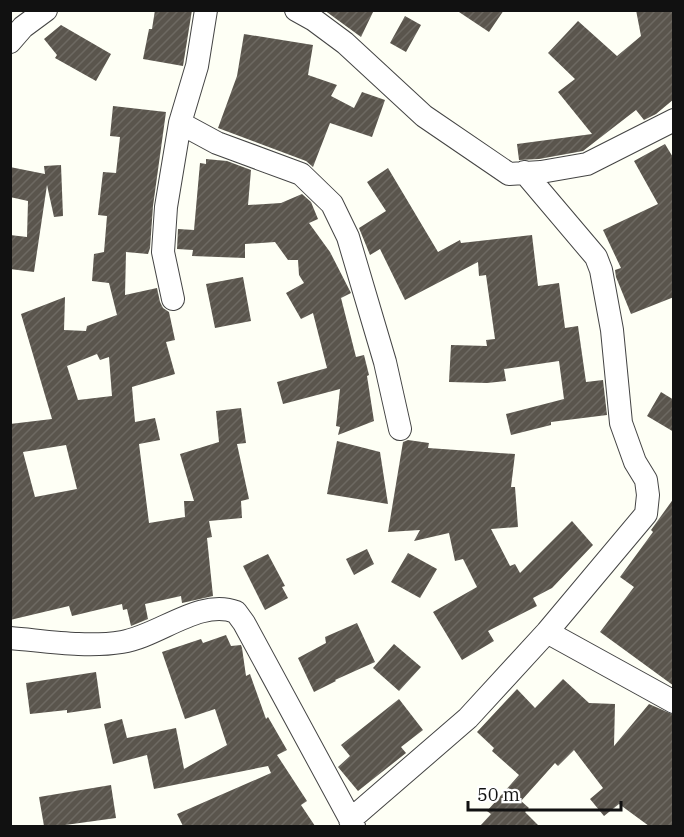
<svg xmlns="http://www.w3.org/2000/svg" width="684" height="837" font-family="'IBM Plex Serif',serif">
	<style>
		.building { fill: url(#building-hatch); fill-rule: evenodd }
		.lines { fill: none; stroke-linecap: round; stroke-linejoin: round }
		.street-casing { stroke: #444; stroke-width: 24 }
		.street { stroke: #fff; stroke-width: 22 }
	</style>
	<defs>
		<pattern id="building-hatch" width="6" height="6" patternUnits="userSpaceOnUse" patternTransform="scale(1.5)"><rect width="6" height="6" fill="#5a554d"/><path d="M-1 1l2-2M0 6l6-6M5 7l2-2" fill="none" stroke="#6d6962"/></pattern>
	</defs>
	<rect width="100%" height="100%" fill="#fefff5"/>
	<path class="building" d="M155,10H192L183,66L143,59L149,29H152Z
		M324,10H374L361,37Z
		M456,10H504L489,32Z
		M636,10H674V99L656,114L644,120L636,110L583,151L539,159L519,160L517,144L592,134L558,92L575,79L548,53L578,21L617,56L641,36Z
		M405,16L421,25L406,52L390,43Z
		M61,25L111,54L96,81L55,58L57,55L44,39Z
		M244,34L313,45L308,75L337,85L331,96L354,108L362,92L385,100L372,137L330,123L313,167L306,161L218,128L237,76Z
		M113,106L166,112L153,206L150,248L148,254L126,252L125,295L157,288L160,302L163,308L169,312L175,340L166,342L175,374L132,387L135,422L155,418L160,440L139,444L149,523L185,517L184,501H194L180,454L219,442L216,411L241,408L246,443L237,444L249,499L241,501L242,518L209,521L212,537L207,538L213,596L182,603L181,596L145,604L148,619L131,626L127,609L123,610L122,604L72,616L69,606L10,620V424L52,419L21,314L65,297L64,330L86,331L87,326L117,315L109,283L92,281L94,254L104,252L107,216L98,215L103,172L116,173L120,137L110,136ZM97,354L100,360L109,357L112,396L78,400L67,366ZM66,445L77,489L35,497L23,452Z
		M665,144L674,159V297L631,314L616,277L615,270L621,268L603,230L658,204L634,161Z
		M206,159L227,161L251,170L248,205L281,203L302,194L311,202L318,219L309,223L330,252L351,293L341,298L356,357L364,355L369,375L367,376L374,421L338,435L340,427L336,426L340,389L283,404L277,382L327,368L313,313L301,319L286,293L304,283L299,275L298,260H288L275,242L245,244V258L192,256L193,250L177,249L178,229L194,230L200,163L206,164Z
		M61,165L63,216L54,217L47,185L34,272L10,269V235L27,237L28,201L10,197V167L45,174L44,166Z
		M388,168L438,252L460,240L461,243L532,235L538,286L559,283L565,328L578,326L586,382L603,380L607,415L551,422V425L511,435L506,414L564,399L559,361L504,369L506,381L487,383L449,382L451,345L487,346L486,340L495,339L486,275L479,276L478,262L405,300L380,249L370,255L359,228L386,211L367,182Z
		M243,277L251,321L215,328L206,284Z
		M661,392L674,400V432L647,416Z
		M408,440L429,443L428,448L515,454L511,487H515L518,527L491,529L510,566L515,564L520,573L572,521L593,545L552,588L533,598L537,606L488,631L494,641L462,660L433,612L477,587L463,559L455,561L449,533L414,541L420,530L388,532L403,442Z
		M337,441L380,452L388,504L327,494Z
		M674,498V686L600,632L634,587L620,577L653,532L651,530Z
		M367,549L374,564L354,575L346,559Z
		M408,553L437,569L420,598L391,582Z
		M268,554L285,586L282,587L288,598L265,610L243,566Z
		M357,623L375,662L335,680L336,681L314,692L298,658L326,643L325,637Z
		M226,635L231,646L241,645L242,648L246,676L250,674L266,719L268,717L287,750L277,755L307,801L301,805L315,826H183L177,814L271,773L268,766L154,789L147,755L113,764L104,724L122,719L127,738L176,728L184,769L227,745L215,709L185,719L162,652L201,639L203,643Z
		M394,644L421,667L399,691L373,668Z
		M96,672L101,708L67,713V710L30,714L26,683Z
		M563,679L589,703L615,704L614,746L649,704L674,715V826H649L619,804L604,816L590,799L603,788L574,750L558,766L555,763L521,801L529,808L525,812L539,826H480L491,814L487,811L519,775L492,751L494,748L477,732L517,689L535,708Z
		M399,699L423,730L401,747L406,753L358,791L338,767L350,756L341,745Z
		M111,785L116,818L58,826H44L39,797Z"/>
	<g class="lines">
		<g class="street-casing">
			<path id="street" d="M296,10L314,20L345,43L424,116L509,174L541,172L587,164L674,120
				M10,42L23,27L46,10
				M180,123L217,143L301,174L332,204L348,237L385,362L400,429
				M173,299L163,252L166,207L180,123L197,66L206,10
				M547,632L674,702
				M10,638C46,641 86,648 122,642C159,636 200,598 236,612L244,623L354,826
				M350,820L468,718L547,632L646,514L648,495L646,480L635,462L621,423L612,330L601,270L596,257L524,172"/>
		</g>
		<use href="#street" class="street"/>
	</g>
	<rect width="684" height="837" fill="none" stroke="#111111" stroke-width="24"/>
	<path d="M468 801v9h153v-9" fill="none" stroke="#111111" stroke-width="3"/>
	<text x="477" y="801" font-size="18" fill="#111111" stroke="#ffffff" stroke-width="4.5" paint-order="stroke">50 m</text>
</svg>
